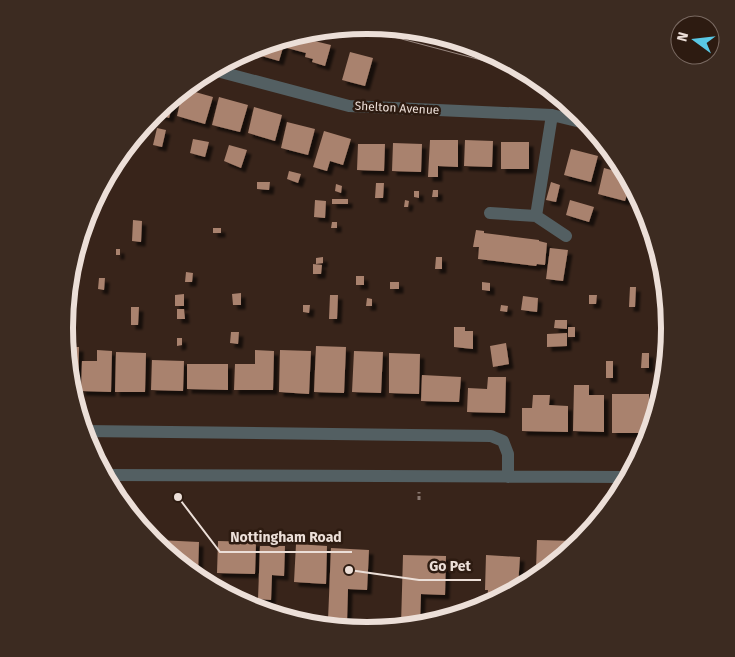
<svg xmlns="http://www.w3.org/2000/svg" width="735" height="657" font-family="'Fira Sans',sans-serif">
	<style>
		.building { fill: #a9826e; filter: url(#shadow) }
		.lines { fill: none; stroke-linecap: round; stroke-linejoin: round }
		.path { stroke: #897870; stroke-width: 3; stroke-dasharray: 4 2.5; stroke-linecap: butt }
		.minor { stroke: #535f62; stroke-width: 12 }
		.tram { stroke: #998880; stroke-width: 1 }
		.labels { text-anchor: middle; stroke-width: 5; stroke-linejoin: round; paint-order: stroke }
		.street-label { font-size: 12px; fill: #ecdfd8; stroke: #2d1b11 }
		.rim { fill: none; stroke: #ecdfd8; stroke-width: 6 }
		.leader { fill: none; stroke: #ecdfd8; stroke-width: 2 }
		.callout-dot { fill: #ecdfd8; stroke: #2d1b11; stroke-width: 2 }
		.callout-label { font-size: 14px; text-anchor: middle; font-weight: bold; fill: #ecdfd8; stroke: #2d1b11; stroke-width: 5; stroke-linejoin: round; paint-order: stroke }
	</style>
	<defs>
		<filter id="shadow"><feDropShadow dx="4.5" dy="4.5" stdDeviation="1" flood-color="#0009"/></filter>
	</defs>
	<rect width="100%" height="100%" fill="#38241a"/>
	<path class="building" d="M302,38L331,45L325,66L312,62L313,59L305,57L306,53L287,48L289,41Z
		M285,41L279,61L258,55L260,46Z
		M350,52L373,58L365,86L342,80Z
		M188,90L213,97L205,124L177,116L182,94Z
		M219,97L248,105L240,132L212,125Z
		M174,100L169,118L154,113L157,111Z
		M254,107L282,115L275,141L248,133Z
		M287,122L315,129L308,155L281,148Z
		M157,128L166,130L162,147L153,145Z
		M324,131L351,139L343,165L330,161L327,171L313,167Z
		M193,139L209,142L205,157L190,153Z
		M430,140H458V167L438,166V177H428Z
		M465,140L493,141L492,167L464,166Z
		M501,142H529V169H501Z
		M393,143L422,144L421,172L392,171Z
		M358,144H385L384,171L357,170Z
		M229,145L247,150L241,168L224,161Z
		M571,149L598,156L591,182L564,175Z
		M604,168L622,173L630,185L625,201L598,194Z
		M289,171L301,174L298,183L287,179Z
		M257,182H270L269,190L257,189Z
		M551,182L560,185L556,202L546,200Z
		M376,183H384L383,198H375Z
		M336,184L342,186L341,193L335,191Z
		M433,190H438V197H432Z
		M414,191H419V198L414,197Z
		M635,194L639,199L643,205L633,203Z
		M332,199H348V204H332Z
		M315,200L326,201L325,218L314,217Z
		M405,200L409,201L408,207H404Z
		M570,200L594,207L589,222L566,215Z
		M647,218L649,219L652,232L651,237L642,234Z
		M133,220L142,221L141,242L132,241Z
		M332,222H337V228H331Z
		M213,228H221V233H213Z
		M476,230L484,231V233L539,240V241L547,243L545,265L537,264L536,266L478,259L479,247H473Z
		M550,248L568,250L563,281L546,279Z
		M116,249H120V255H116Z
		M323,257V263L316,264V258Z
		M436,257H442V269H435Z
		M313,264L322,265L321,274H313Z
		M186,272L193,273L192,282H185Z
		M356,276H364V285H356Z
		M99,278H105L104,290L98,289Z
		M390,282H399V289H390Z
		M482,282L490,283V291L482,290Z
		M630,287H636L635,307H629Z
		M241,293V305H233L232,294Z
		M184,294V306H175V295Z
		M330,295H338L337,319H329Z
		M589,295H597L596,304H589Z
		M523,296L538,298L537,312L521,310Z
		M367,298L372,299V306H366Z
		M303,305H310L309,313L303,312Z
		M501,305L508,306L507,312L500,311Z
		M131,307H139L138,325H131Z
		M177,309H184L185,319H177Z
		M555,320H567V329L554,328Z
		M454,327H465V331H473V349L454,347Z
		M568,327H575V337H568Z
		M231,332H239L238,344L230,343Z
		M567,333V346L547,347V334Z
		M177,338H182V345L177,346Z
		M506,343L509,364L493,367L490,346Z
		M316,346L346,347L344,393L314,392Z
		M68,347H79L78,393H77Z
		M97,350L112,351L111,392L81,391L82,361H97Z
		M255,350L274,351L273,390H234L235,364H255Z
		M280,350L311,351L309,394L279,392Z
		M354,351L383,352L381,393L352,392Z
		M116,352L146,353L145,392H115Z
		M389,353L420,354L419,394L389,393Z
		M642,353H649V368H641Z
		M152,360L184,361L183,391L151,390Z
		M606,361H613V378H606Z
		M187,364H228V390L187,389Z
		M422,375L461,377L459,402L421,401Z
		M488,377H506L505,413L467,412L468,388L487,389Z
		M574,385H589V395H604V432L573,431Z
		M612,394H649V433H612Z
		M533,395H550L549,405L568,406V432L522,431V408H532Z
		M158,540L199,542L198,573L158,546Z
		M537,540L575,541V548L538,573V569H536Z
		M218,541L256,542L255,574L217,573Z
		M296,544L327,546L326,584L294,582Z
		M260,546H285L284,576L272,575L271,600L258,599Z
		M331,548L369,550L367,590L348,589L347,621L328,620Z
		M403,555L446,556L445,595L421,594L420,622L401,625Z
		M486,555L520,557L518,586L497,600H487L488,590H485Z"/>
	<g class="lines">
		<path class="path" d="M419,500V492"/>
		<path class="minor" d="M217,71L349,106L552,115L589,124
			M490,213L536,216L566,236
			M536,216L552,115
			M84,431L491,436L503,441L508,454V477
			M107,475L626,477"/>
		<path class="tram" d="M356,27L515,69"/>
	</g>
	<g class="labels">
		<g class="street-label">
			<text transform="translate(397 108) rotate(3)" y="4">Shelton Avenue</text>
		</g>
	</g>
	<path d="M0 0H735V657H0ZM73 328a294 294 0 1 1 588 0a294 294 0 1 1-588 0Z" fill="#3c2b21" fill-rule="evenodd"/>
	<path class="rim" d="M73 328a294 294 0 1 1 588 0a294 294 0 1 1-588 0Z"/>
	<path class="leader" d="M178 497L220 552H352M349 570L419 580H481"/>
	<g class="callout-dot">
		<circle cx="178" cy="497" r="5"/>
		<circle cx="349" cy="570" r="5"/>
	</g>
	<g class="callout-label">
		<text x="286" y="542">Nottingham Road</text>
		<text x="450" y="571">Go Pet</text>
	</g>
	<g transform="translate(695 40) rotate(285)"><circle r="24" fill="#2d1b11" stroke="#796961"/>
	<path d="M0-4L9 19L0 12L-9 19Z" fill="#59c8e5"/>
	<text y="-8" font-size="14" font-weight="bold" text-anchor="middle" fill="#ecdfd8">N</text>
	</g>
</svg>
